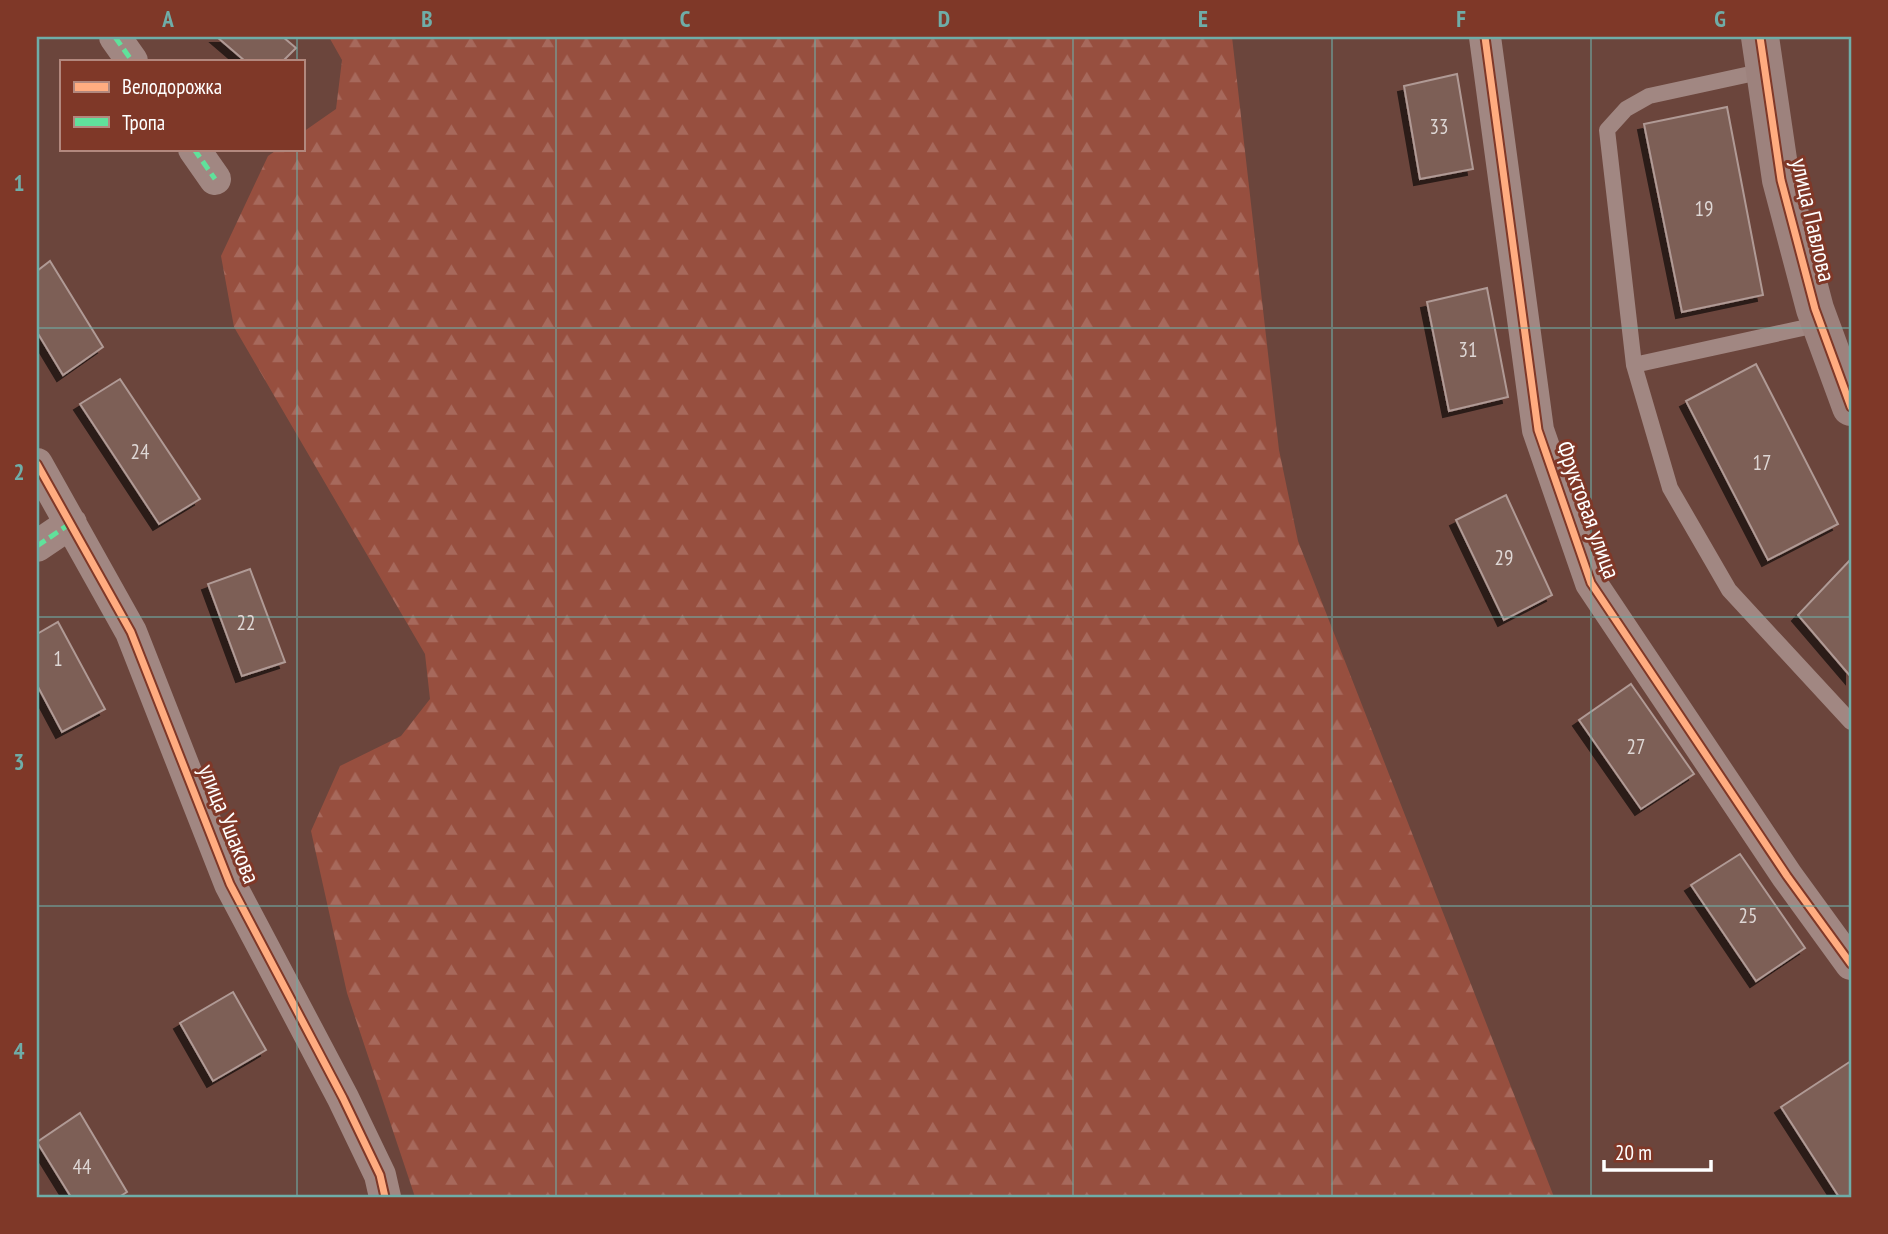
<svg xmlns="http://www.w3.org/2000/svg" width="1888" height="1234" font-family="'PT Sans Narrow',sans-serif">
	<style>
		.forest { fill: url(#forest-firs) }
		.building { fill: #7d5e57; stroke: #b09a95; stroke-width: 2; filter: url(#shadow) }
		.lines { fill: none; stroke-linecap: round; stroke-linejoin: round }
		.lane { stroke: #a18782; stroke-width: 16 }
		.street { stroke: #a18782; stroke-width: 32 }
		.secondary { stroke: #9d827d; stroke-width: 38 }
		.quiet { stroke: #60e19b; stroke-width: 5; stroke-dasharray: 10 5; stroke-linecap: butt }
		.cycleway-casing { stroke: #7f3828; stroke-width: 11 }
		.cycleway { stroke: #ffac80; stroke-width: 7 }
		.grid { fill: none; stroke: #6fada8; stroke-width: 2; stroke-opacity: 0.55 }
		.labels { text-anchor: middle; stroke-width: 6; stroke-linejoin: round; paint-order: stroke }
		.number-label { font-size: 21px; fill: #ded7d5 }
		.street-label { font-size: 24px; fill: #fff; stroke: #7f3828 }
		.neatline { fill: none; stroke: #6fada8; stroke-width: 2.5 }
		.grid-label { font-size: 23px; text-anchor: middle; font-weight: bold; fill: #6fada8 }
	</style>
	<defs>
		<pattern id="forest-firs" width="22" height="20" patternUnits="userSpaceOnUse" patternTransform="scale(1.75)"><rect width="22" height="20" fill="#974f3f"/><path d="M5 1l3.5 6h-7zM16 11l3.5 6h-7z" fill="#a7695c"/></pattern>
		<filter id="shadow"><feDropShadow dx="-6" dy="6" stdDeviation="0" flood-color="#0009"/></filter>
	</defs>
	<rect width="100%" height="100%" fill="#6b453c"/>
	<path class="forest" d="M329,37H1232L1279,450L1298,541L1554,1197H415L347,993L311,831L340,766L401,736L430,699L425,654L234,327L221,256L268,156L278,149H303V132L336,109L342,60Z"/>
	<path class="building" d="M217,37H283L296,48L283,61H245Z
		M1457,74L1473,169L1420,179L1404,86Z
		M1727,107L1763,295L1682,312L1644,124Z
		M50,261L103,347L63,375L37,332V271Z
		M1487,288L1508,397L1449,411L1427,302Z
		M1756,364L1838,524L1768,560L1686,401Z
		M120,379L200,499L159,524L80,404Z
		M1506,495L1552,595L1504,620L1456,520Z
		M1851,559V677L1798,615Z
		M250,569L285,662L242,676L208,584Z
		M58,622L105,709L62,732L37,685V634Z
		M1631,684L1694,774L1641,809L1579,720Z
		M1740,854L1805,948L1756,981L1691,885Z
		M233,992L266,1050L213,1081L180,1023Z
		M1851,1061V1197H1839L1781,1107Z
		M80,1113L127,1192L119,1197H71L37,1142Z"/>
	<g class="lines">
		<path class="lane" d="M1764,71L1649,96L1626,109L1607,130L1634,365L1670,488L1729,590L1851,722
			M1634,365L1821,324"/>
		<path class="street" d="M115,37L132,61
			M1485,37L1538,430L1591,583L1787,876L1851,964
			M194,149L215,179
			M37,464L131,632L230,884L343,1098L380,1175L385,1197
			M37,546L71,523"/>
		<path class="secondary" d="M1760,37L1781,180L1815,309L1851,407"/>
		<path class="quiet" d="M115,37L132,61
			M194,149L215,179
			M37,546L71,523"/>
		<g class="cycleway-casing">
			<path id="cycleway" d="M1485,37L1538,430L1591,583L1787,876L1851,964
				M1760,37L1781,180L1815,309L1851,407
				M37,464L131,632L230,884L343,1098L380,1175L385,1197"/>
		</g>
		<use href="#cycleway" class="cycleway"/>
	</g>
	<path class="grid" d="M297,37V61M556,37V1197M815,37V1197M1073,37V1197M1332,37V1197M1591,37V1197M297,149V1197M37,328H1851M37,617H1851M37,906H1851"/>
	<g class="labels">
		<g class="number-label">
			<text x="1439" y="134">33</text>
			<text x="1704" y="216">19</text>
			<text x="1468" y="357">31</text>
			<text x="140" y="459">24</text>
			<text x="1762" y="470">17</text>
			<text x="1504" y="565">29</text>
			<text x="246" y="630">22</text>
			<text x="58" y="666">1</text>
			<text x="1636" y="754">27</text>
			<text x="1748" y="923">25</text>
			<text x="82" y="1174">44</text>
		</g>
		<g class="street-label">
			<text transform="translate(1813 220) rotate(77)" y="8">улица Павлова</text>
			<text transform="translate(1588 510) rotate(70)" y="8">Фруктовая улица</text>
			<text transform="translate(229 824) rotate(68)" y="8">улица Ушакова</text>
		</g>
	</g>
	<rect width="1888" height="1234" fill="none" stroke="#7f3828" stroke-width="77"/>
	<rect x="60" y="60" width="245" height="91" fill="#7f3828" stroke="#b2887e" stroke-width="2"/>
	<rect x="74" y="82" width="35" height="10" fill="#ffac80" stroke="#b2887e" stroke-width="2"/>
	<text x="122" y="94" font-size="21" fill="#ffffff">Велодорожка</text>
	<rect x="74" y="117" width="35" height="10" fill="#60e19b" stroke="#b2887e" stroke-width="2"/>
	<text x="122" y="130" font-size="21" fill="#ffffff">Тропа</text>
	<path d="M1604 1160v10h107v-10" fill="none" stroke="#ffffff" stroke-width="3.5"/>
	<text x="1615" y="1160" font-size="21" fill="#ffffff" stroke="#7f3828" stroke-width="5" paint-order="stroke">20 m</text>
	<rect x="38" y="38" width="1812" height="1158" class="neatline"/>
	<g class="grid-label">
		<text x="168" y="27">A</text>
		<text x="427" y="27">B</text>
		<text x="685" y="27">C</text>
		<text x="944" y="27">D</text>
		<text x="1203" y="27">E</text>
		<text x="1461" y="27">F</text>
		<text x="1720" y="27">G</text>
		<text x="19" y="191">1</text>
		<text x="19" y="480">2</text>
		<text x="19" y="770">3</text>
		<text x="19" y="1059">4</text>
	</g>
</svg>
